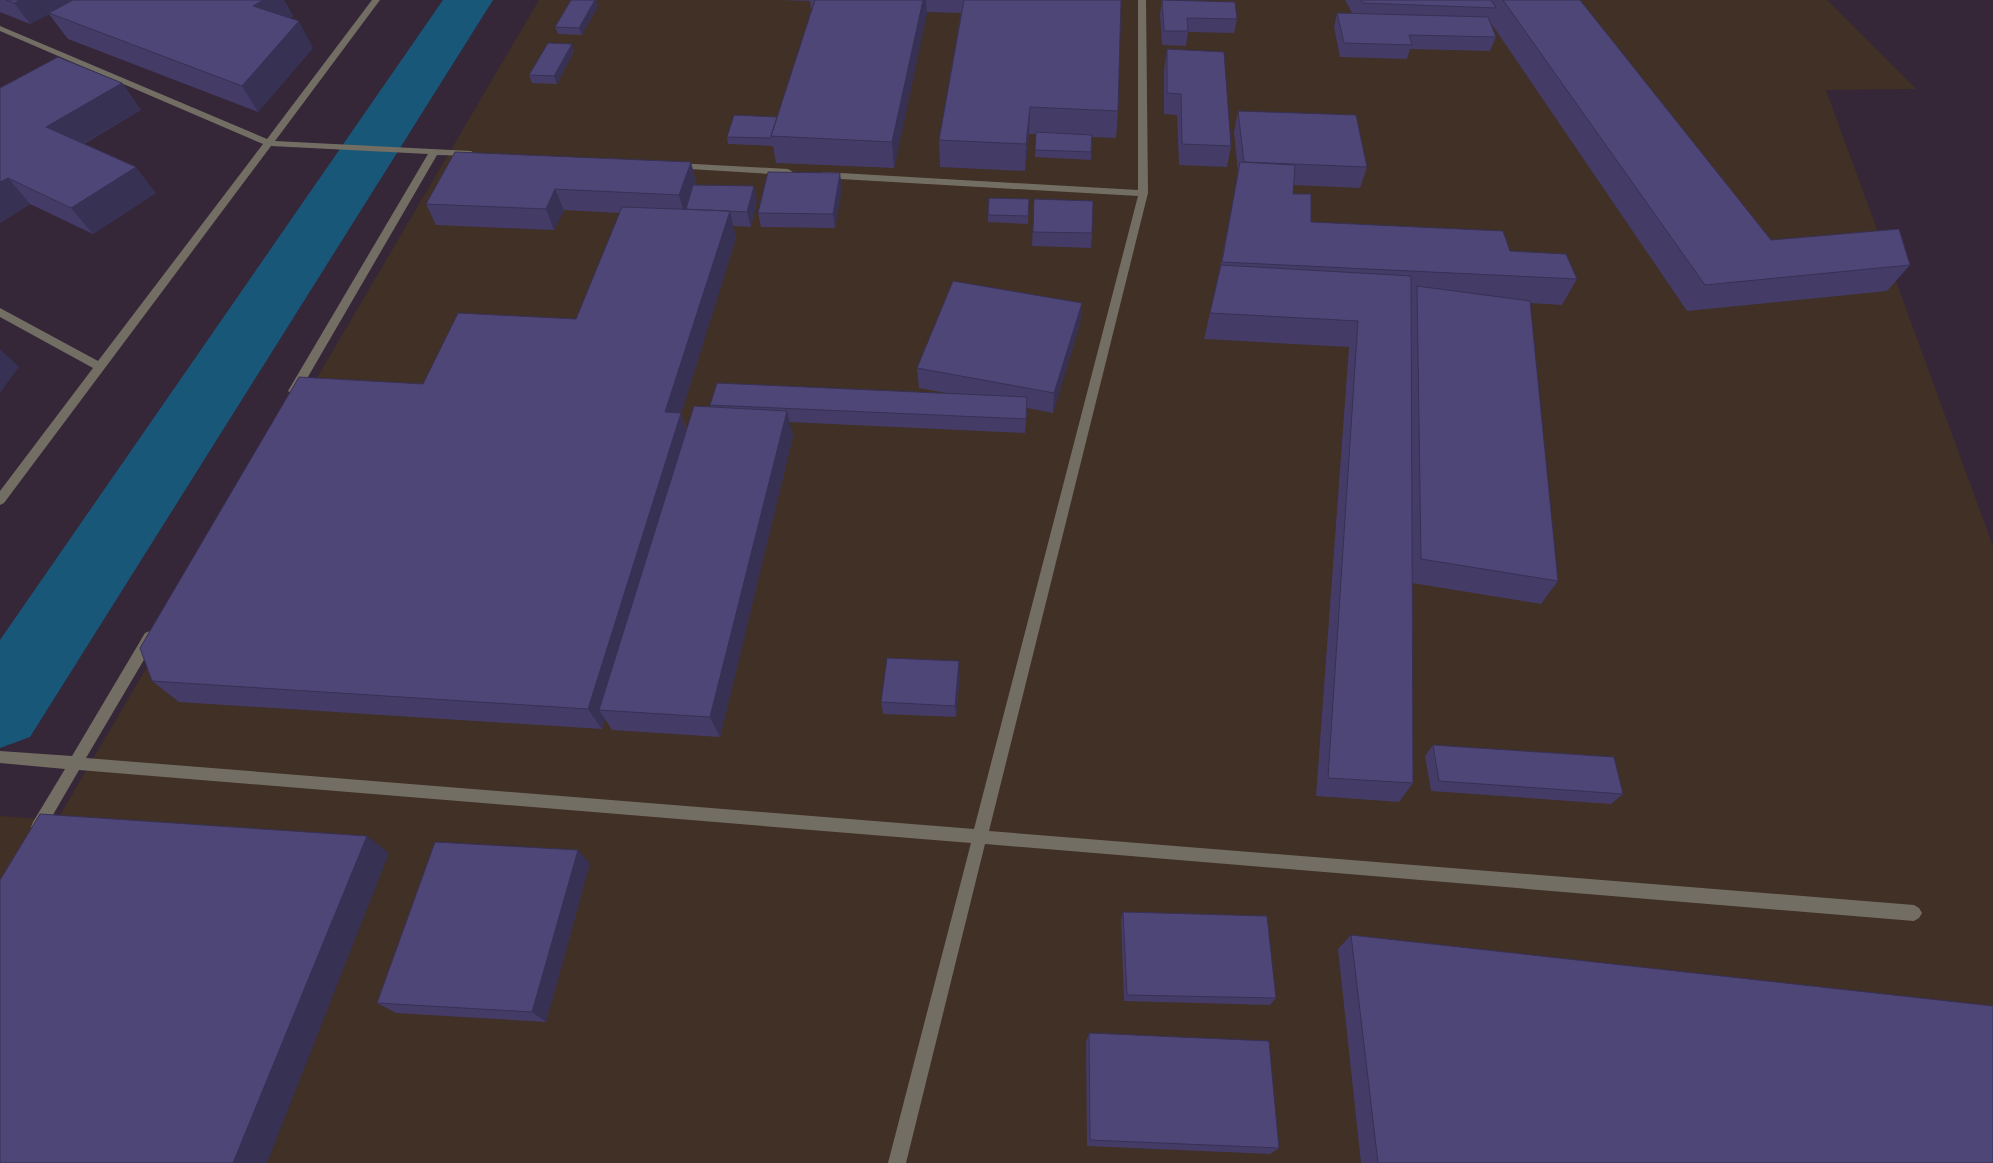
<svg xmlns="http://www.w3.org/2000/svg" width="1993" height="1163" font-family="Rubik,sans-serif">
	<style>
		.industrial { fill: #403025 }
		.lines { fill: none; stroke-linecap: round; stroke-linejoin: round }
		.river { fill: #195779; fill-rule: evenodd }
		.minor { fill: #736e63; fill-rule: evenodd }
		.wall { fill: #443c67 }
		.shaded-wall { fill: #373154 }
		.building { fill: #4f4678; stroke: #373154 }
	</style>
	<rect width="100%" height="100%" fill="#352638"/>
	<path class="industrial" d="M539,0H1827L1916,89L1826,90L1993,546V1163H0V816L57,820Z"/>
	<g class="lines">
		<path class="river" d="M443,0H493L30,737L0,748V640Z"/>
		<path class="minor" d="M372,0H380L275,141L471,151L476,154L474,156L437,155L298,394L294,395L288,391L428,154L271,146L4,503L0,505V491L93,368L0,317V308L98,361L263,144L0,31V26L267,139Z
			M1138,0H1146L1148,193L989,831L1914,905L1919,908L1922,913L1919,918L1914,921L985,844L906,1163H888L971,843L79,770L43,832L38,834L33,832L31,827L33,822L65,769L0,763V751L72,756L145,633L150,631L155,633L156,637L155,641L86,758L974,829L1138,196L823,178L818,175L823,172L1138,190Z
			M676,163L788,169L793,172L788,175L673,168V164Z"/>
	</g>
	<path class="wall" d="M0,0H284L293,16L290,18L313,48L258,112L68,39L49,14L30,24L0,12Z
		M781,0H1121L1118,111L1116,138L1092,137L1091,160L1035,157L1036,134H1029L1025,171L940,167L939,140L961,13L927,12L894,168L776,163L773,146L728,144L727,137L777,117L812,8H811L810,1Z
		M1162,0L1237,19L1234,33L1188,32L1186,46L1162,45L1160,14Z
		M1345,0H1580L1771,240L1910,265L1887,291L1687,311L1491,23L1496,37L1490,51L1410,49L1407,59L1340,57L1334,27L1337,13H1352Z
		M598,6L582,35L558,34L555,27Z
		M1167,49L1231,146L1227,167L1179,165L1177,115L1164,114V70Z
		M574,51L557,84L532,83L529,75Z
		M122,83L141,110L84,144L156,193L93,234L30,204L0,223V88Z
		M1238,111L1367,167L1360,188L1294,185L1293,194L1311,222L1510,251L1577,279L1562,305L1530,303L1558,581L1541,604L1412,583L1413,783L1399,802L1316,796L1349,347L1204,339L1220,268L1238,173L1234,132Z
		M691,162L696,183V185L757,201L751,227L733,226L736,238L681,414L687,430L711,407L710,405L946,393L919,388L917,368L1082,303L1080,324L1053,413L1027,408L1025,433L789,422L793,436L720,737L612,730L605,719L602,729L179,702L152,681L423,384L576,319L620,213L564,210L554,230L436,225L426,204Z
		M842,187L835,228L761,227L758,213Z
		M1029,199L1028,224L988,222V215Z
		M1034,199L1092,233L1091,248L1032,246Z
		M960,673L956,717L883,714L881,702Z
		M1433,745L1623,794L1611,804L1431,791L1425,756Z
		M590,863L546,1022L396,1013L377,1003Z
		M1123,912L1276,998L1270,1005L1124,1001L1121,920Z
		M1351,935L1993,1163H1361L1338,949Z
		M1089,1033L1279,1148L1270,1154L1087,1146L1086,1042Z"/>
	<path class="shaded-wall" d="M21,0H77L49,13V14L30,24L14,3Z
		M263,0H284L293,16L268,32L253,6Z
		M595,0H596L598,6L582,35L579,28Z
		M923,0H926L927,14L894,168L892,142Z
		M299,21L313,48L258,112L242,86Z
		M572,44L574,51L557,84L554,76Z
		M122,83L141,110L67,153L46,127Z
		M1030,107L1029,134L1025,171L1026,144Z
		M691,162L696,183L685,216L679,195Z
		M136,167L156,193L93,234L71,208Z
		M840,173L842,187L835,228L833,214Z
		M8,178L30,204L0,223V182Z
		M754,186L757,201L751,227L747,212Z
		M555,189L564,210L554,230L546,209Z
		M730,211L736,238L681,414L689,438L599,710L605,719L602,729L588,709L665,412Z
		M1082,303L1080,324L1053,413L1054,393Z
		M0,349L19,367L0,393Z
		M787,411L793,436L720,737L710,717Z
		M959,661L960,673L956,717L955,706Z
		M367,836L389,853L267,1163H233Z
		M578,850L590,863L546,1022L532,1012Z"/>
	<path class="building" d="M6,0H21L14,3Z
		M73,0H263L253,6L299,21L242,86L49,13Z
		M571,0H595L579,28L555,27Z
		M815,0H923L892,142L771,136Z
		M964,0H1121L1118,111L1030,107L1026,144L939,140Z
		M1162,0L1235,2L1237,19L1187,18L1188,31H1164Z
		M1361,0H1491L1496,8L1363,3Z
		M1503,0H1580L1771,240L1899,229L1910,265L1705,285Z
		M1337,13L1488,17L1496,37L1409,35L1412,45L1344,43Z
		M548,43L572,44L554,76L529,75Z
		M1167,49L1224,52L1231,146L1182,144L1181,94L1167,93Z
		M58,57L122,83L46,127L136,167L71,208L8,178L0,182V88Z
		M1238,111L1356,115L1367,167L1244,162Z
		M734,115L777,117L771,136V138L727,137Z
		M1036,132L1092,135L1091,152L1035,150Z
		M455,152L691,162L679,195L555,189L546,209L426,204Z
		M1240,162L1295,165L1293,194H1311V222L1503,231L1510,251L1566,254L1577,279L1222,262Z
		M768,172L840,173L833,214L758,213Z
		M693,185L754,186L747,212L686,209Z
		M989,198L1029,199L1028,216L988,215Z
		M1034,199L1093,201L1092,233L1033,232Z
		M622,207L730,211L665,412L681,413L588,709L152,681L140,648L299,377L423,384L458,313L576,319Z
		M1221,265L1411,276L1413,783L1328,778L1358,321L1210,313Z
		M953,281L1082,303L1054,393L917,368Z
		M1417,286L1530,301L1558,581L1421,559Z
		M717,383L1027,397L1026,419L710,405Z
		M694,406L787,411L710,717L599,710Z
		M887,658L959,661L955,706L881,702Z
		M1433,745L1614,757L1623,794L1439,781Z
		M40,814L367,836L233,1163H0V880Z
		M435,842L578,850L532,1012L377,1003Z
		M1123,912L1267,916L1276,998L1127,995Z
		M1351,935L1993,1006V1163H1378Z
		M1089,1033L1269,1041L1279,1148L1090,1140Z"/>
</svg>
